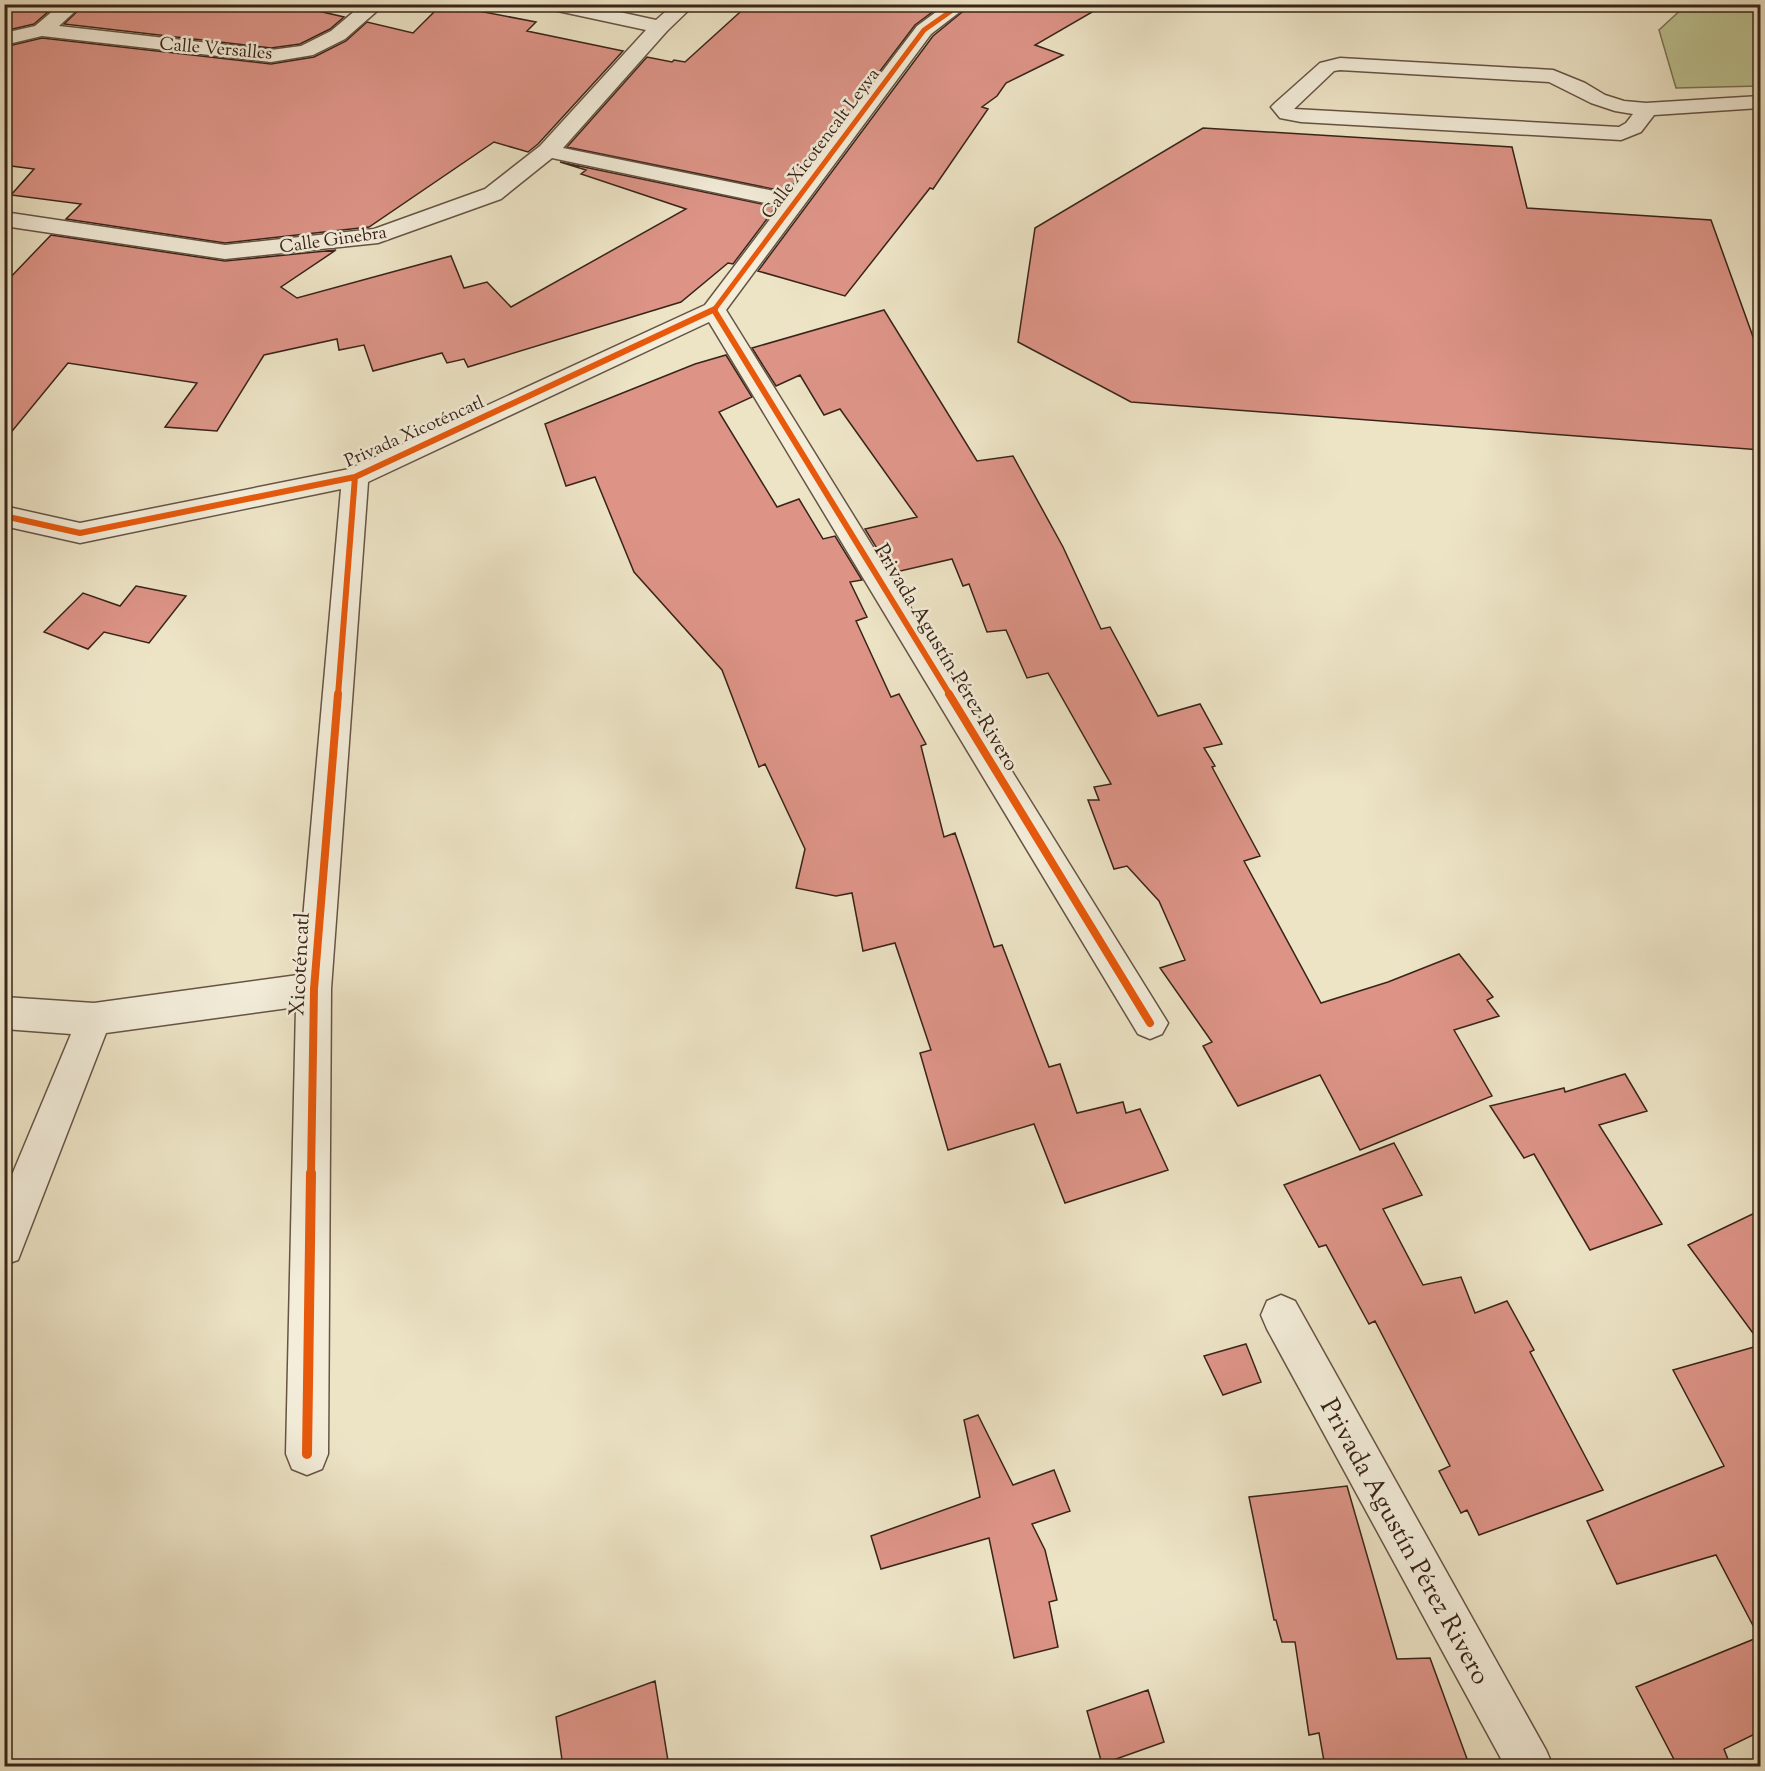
<svg xmlns="http://www.w3.org/2000/svg" width="1765" height="1771" font-family="'Sorts Mill Goudy',serif">
	<style>
		.green { fill: #bdc392; stroke: #7b7456; stroke-width: 1.5 }
		.building { fill: #dd9487; stroke: #392419; stroke-width: 1.5 }
		.lines { fill: none; stroke-linecap: round; stroke-linejoin: round }
		.minor-casing { stroke: #665444; stroke-width: 3 }
		.minor { fill: #f3edda; fill-rule: evenodd }
		.cycleway-far3-casing { stroke: #f3edda; stroke-width: 8 }
		.cycleway-far2-casing { stroke: #f3edda; stroke-width: 9 }
		.cycleway-far1-casing { stroke: #f3edda; stroke-width: 11 }
		.cycleway-casing { stroke: #f3edda; stroke-width: 14 }
		.cycleway-far3 { stroke: #e8590c; stroke-width: 5 }
		.cycleway-far2 { stroke: #e8590c; stroke-width: 6 }
		.cycleway-far1 { stroke: #e8590c; stroke-width: 8 }
		.cycleway { stroke: #e8590c; stroke-width: 10 }
		.labels { text-anchor: middle; stroke-width: 5; stroke-linejoin: round; paint-order: stroke }
		.far-street-label { font-size: 18px; fill: #392419; stroke: #f3edda }
		.street-label { font-size: 21px; fill: #392419; stroke: #f3edda }
		.near-street-label { font-size: 26px; fill: #392419; stroke: #f3edda }
	</style>
	<rect width="100%" height="100%" fill="#ede4c6"/>
	<filter id="stains"><feTurbulence type="fractalNoise" baseFrequency=".00333" numOctaves="4"/><feColorMatrix values="0 0 0 0 .2 0 0 0 0 .09 0 0 0 0 .02 0 0 0 .5 -.17"/></filter>
	<radialGradient id="worn" r=".72"><stop offset=".6" stop-color="#630" stop-opacity="0"/><stop offset="1" stop-color="#630" stop-opacity=".3"/></radialGradient>
	<path class="green" d="M1686,5H1760V86L1676,88L1659,30Z"/>
	<path class="building" d="M4,4H57L34,24L4,31Z
		M85,4H288L344,17L330,29L300,44L271,48L64,24Z
		M442,4L536,22L527,31L623,51L538,144L528,152L494,142L369,227L225,243L66,219L81,204L11,195L34,169L4,165V47L42,38L271,64L314,57L346,41L367,22L413,33Z
		M749,4H943L915,25L788,192L567,147L647,57L672,62L674,60L685,62Z
		M972,4H1106L1035,45L1063,55L1006,83L997,96L982,107L988,109L933,189L930,188L845,296L758,271L933,36Z
		M1203,128L1512,147L1527,208L1711,220L1761,359V450L1131,402L1018,342L1035,228Z
		M560,162L776,207L733,264L728,263L681,302L468,367L464,359L447,363L442,353L373,371L364,345L339,350L337,339L264,355L217,431L165,427L197,383L68,363L4,441V284L51,235L225,261L336,250L281,287L297,298L451,256L464,288L487,282L511,307L686,209L581,174L586,170Z
		M884,310L977,461L1013,456L1063,547L1101,629L1110,627L1158,716L1200,704L1222,744L1204,748L1215,766L1212,767L1260,856L1244,861L1321,1003L1388,982L1459,954L1493,997L1487,1000L1499,1016L1454,1030L1492,1096L1360,1150L1320,1075L1238,1106L1203,1046L1212,1042L1160,968L1185,960L1159,901L1127,866L1114,869L1088,800H1099L1094,787L1111,784L1048,673L1027,678L1006,630L987,632L969,584L963,586L952,559L892,573L865,529L917,517L840,409L824,415L800,375L776,386L752,348Z
		M726,355L752,397L719,412L777,507L799,499L823,539L835,536L862,580L850,582L867,617L856,621L891,697L899,694L926,744L921,746L944,837L955,833L994,947L1002,945L1049,1067L1060,1064L1077,1113L1123,1102L1126,1113L1140,1109L1168,1170L1065,1203L1034,1124L948,1150L920,1053L931,1050L895,943L863,951L852,893L836,896L796,888L805,849L765,764L759,767L722,670L634,572L595,477L566,486L545,424L695,364Z
		M136,586L186,596L149,643L104,632L88,649L44,632L83,593L120,606Z
		M1625,1074L1647,1111L1599,1125L1662,1224L1590,1250L1534,1154L1524,1158L1490,1106L1564,1088L1565,1092Z
		M1394,1143L1422,1195L1383,1209L1423,1285L1461,1277L1475,1313L1507,1301L1534,1350L1530,1352L1603,1490L1479,1535L1467,1510L1461,1513L1439,1471L1450,1466L1375,1321L1369,1324L1326,1245L1319,1247L1284,1185Z
		M1761,1210V1344L1688,1245Z
		M1246,1344L1261,1382L1223,1395L1204,1356Z
		M1761,1345V1731L1724,1749L1731,1767H1678L1636,1687L1759,1637L1716,1555L1617,1584L1587,1521L1724,1466L1673,1370Z
		M978,1415L1013,1485L1054,1470L1070,1511L1032,1524L1045,1550L1057,1600L1049,1602L1058,1647L1014,1658L989,1538L881,1569L871,1536L980,1497L964,1420Z
		M1347,1486L1397,1659L1430,1658L1470,1767H1325L1319,1733L1309,1735L1295,1642H1282L1276,1620H1274L1249,1497Z
		M655,1681L669,1767H563L556,1717Z
		M1148,1690L1164,1742L1102,1764L1087,1711Z"/>
	<g class="lines">
		<g class="minor-casing">
			<path id="minor" d="M61,4H83L59,26L271,50L301,46L331,31L363,4H385L345,39L313,55L271,62L42,36L4,45V33L35,26Z
				M544,4H583L656,20L674,4H695L667,31L563,148L789,194L917,26L947,4H970L931,34L726,310L1168,1023L1162,1034L1150,1039L1138,1034L709,322L368,482L331,989L328,1454L322,1469L307,1475L292,1469L286,1454L296,1007L106,1033L18,1260L4,1265V1194L71,1034L4,1029V997L94,1003L298,975L341,489L80,543L4,526V506L80,523L349,469L705,305L780,206L552,158L501,199L378,243L225,259L4,226V212L225,245L374,229L485,189L540,146L646,30L553,10L546,8Z
				M1340,58L1553,70L1585,83L1605,95L1624,101L1646,103L1760,96V108L1654,115L1641,132L1621,140L1301,122L1280,118L1271,107L1275,103L1320,63ZM1340,70L1549,82L1591,103L1615,111L1633,114L1626,123L1619,127L1294,109L1334,71Z
				M1281,1295L1295,1301L1546,1750L1553,1766H1505L1267,1329L1261,1315L1267,1301Z"/>
		</g>
		<use href="#minor" class="minor"/>
		<g class="cycleway-far3-casing">
			<path id="cycleway-far3" d="M714,310L924,30L961,4"/>
		</g>
		<g class="cycleway-far2-casing">
			<path id="cycleway-far2" d="M714,310L950,695
				M4,516L80,533L355,477L715,309
				M338,695L355,477"/>
		</g>
		<g class="cycleway-far1-casing">
			<path id="cycleway-far1" d="M949,694L1150,1023
				M311,1175L314,989L338,694"/>
		</g>
		<g class="cycleway-casing">
			<path id="cycleway" d="M307,1454L311,1173"/>
		</g>
		<use href="#cycleway-far3" class="cycleway-far3"/>
		<use href="#cycleway-far2" class="cycleway-far2"/>
		<use href="#cycleway-far1" class="cycleway-far1"/>
		<use href="#cycleway" class="cycleway"/>
	</g>
	<g class="labels">
		<g class="far-street-label">
			<text transform="translate(216 48) rotate(5)" y="6">Calle Versalles</text>
			<text transform="translate(820 143) rotate(-53)" y="6">Calle Xicotencalt Leyva</text>
			<text transform="translate(333 239) rotate(-8)" y="6">Calle Ginebra</text>
			<text transform="translate(414 431) rotate(-24)" y="6">Privada Xicoténcatl</text>
		</g>
		<g class="street-label">
			<text transform="translate(947 657) rotate(59)" y="7">Privada Agustín Pérez Rivero</text>
			<text transform="translate(299 964) rotate(-87)" y="7">Xicoténcatl</text>
		</g>
		<g class="near-street-label">
			<text transform="translate(1406 1541) rotate(61)" y="9">Privada Agustín Pérez Rivero</text>
		</g>
	</g>
	<rect width="1765" height="1771" fill="none" stroke="#ede4c6" stroke-width="24"/>
	<rect x="6" y="6" width="1753" height="1759" fill="none" stroke="#392419" stroke-width="3"/>
	<rect x="12" y="12" width="1741" height="1747" fill="none" stroke="#392419" stroke-width="1.5"/>
	<rect width="100%" height="100%" filter="url(#stains)"/>
	<rect width="100%" height="100%" fill="url(#worn)"/>
</svg>
